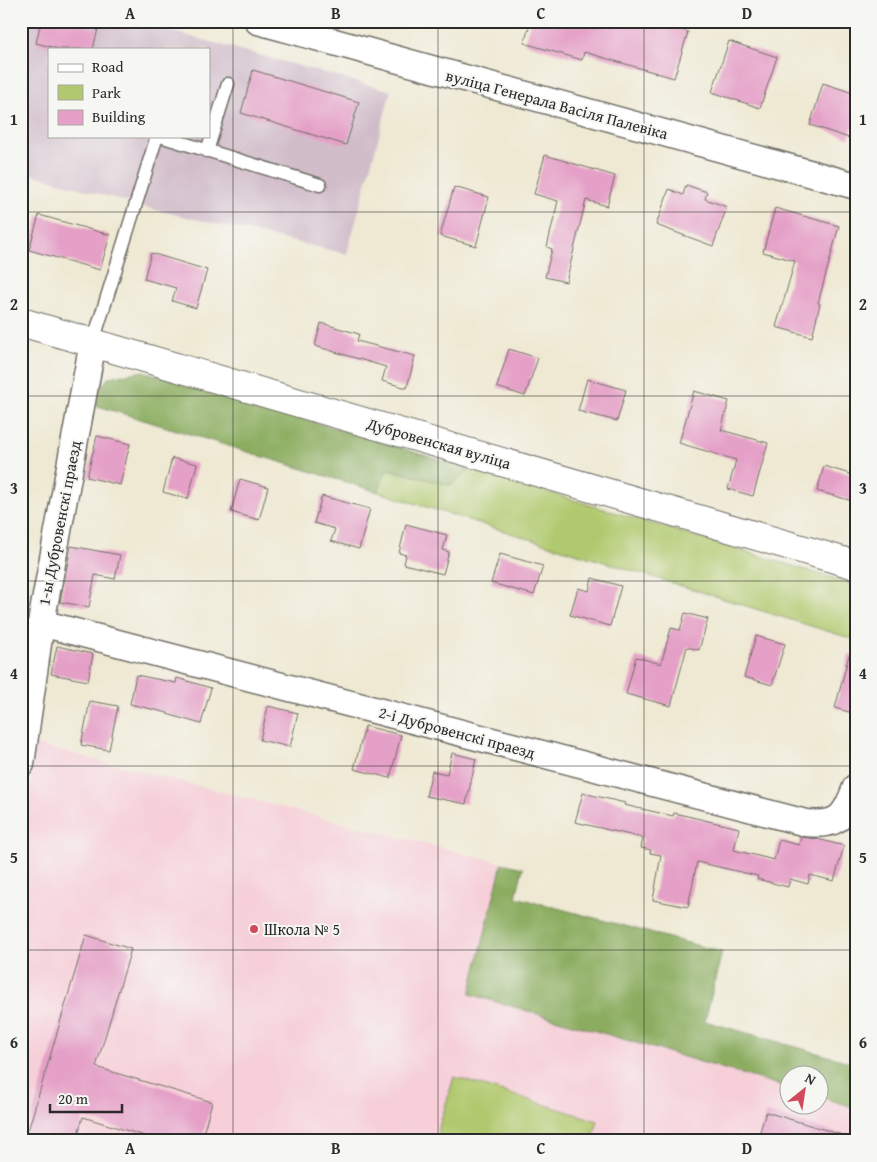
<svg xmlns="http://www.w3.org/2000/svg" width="877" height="1162" font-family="'Gentium Book Plus',serif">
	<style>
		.built { fill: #f6cfd8 }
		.industrial { fill: #d1bdca; fill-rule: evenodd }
		.green { fill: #b1c96e; stroke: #6e7a4c }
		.forest { fill: #8cad61; stroke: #5c6c46 }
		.building { fill: #e5a0c7 }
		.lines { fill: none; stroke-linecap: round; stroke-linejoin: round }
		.lane-casing { stroke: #706e66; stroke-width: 15 }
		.street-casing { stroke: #706e66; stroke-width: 29 }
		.primary-casing { stroke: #706e66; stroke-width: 30 }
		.lane { stroke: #fff; stroke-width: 12 }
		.street { stroke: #fff; stroke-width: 26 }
		.primary { stroke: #fff; stroke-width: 28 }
		.grid { fill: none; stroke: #2b2b2b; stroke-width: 1; stroke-opacity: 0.55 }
		.poi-dot { fill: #d1495b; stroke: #f6f6f2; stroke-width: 2 }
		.labels { text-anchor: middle; stroke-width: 4; stroke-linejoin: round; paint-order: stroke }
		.street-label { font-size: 16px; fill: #2b2b2b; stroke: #f6f6f2 }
		.poi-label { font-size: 16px; fill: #2b2b2b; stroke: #f6f6f2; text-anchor: start }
		.neatline { fill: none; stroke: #2b2b2b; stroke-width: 2 }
		.grid-label { font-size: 16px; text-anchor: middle; font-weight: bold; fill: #2b2b2b }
	</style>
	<rect width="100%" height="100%" fill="#f6f6f2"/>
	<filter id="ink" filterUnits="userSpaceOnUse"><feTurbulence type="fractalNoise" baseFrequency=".02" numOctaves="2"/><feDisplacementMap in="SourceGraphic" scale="10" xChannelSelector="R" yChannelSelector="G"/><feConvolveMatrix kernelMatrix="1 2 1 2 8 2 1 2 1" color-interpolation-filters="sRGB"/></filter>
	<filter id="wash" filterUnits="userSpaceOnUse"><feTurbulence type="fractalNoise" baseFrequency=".0096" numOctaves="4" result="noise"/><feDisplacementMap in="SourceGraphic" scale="20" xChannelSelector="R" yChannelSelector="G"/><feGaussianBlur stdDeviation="1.12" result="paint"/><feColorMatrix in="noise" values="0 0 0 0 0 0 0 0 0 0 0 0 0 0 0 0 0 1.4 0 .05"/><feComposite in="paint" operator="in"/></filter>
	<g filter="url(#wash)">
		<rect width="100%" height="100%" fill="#efe9d3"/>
		<path class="built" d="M34,744L502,863L470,994L789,1088L790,1104H820V1097L856,1108V1141H21V842L29,812Z"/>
		<path class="industrial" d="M21,21H134L391,91L347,254L151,209L21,171ZM49,49H209V136H49Z"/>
		<path class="green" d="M387,469L450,485L471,469L856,585V640L378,492Z
			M454,1077L598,1121L592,1141H435Z"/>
		<path class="forest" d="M143,371L471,469L450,485L387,469L378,492L88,403L109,377Z
			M502,863L523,868L516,897L722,952L705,1021L856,1064V1108L820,1097V1074H790L789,1088L470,994Z"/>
		<g id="blocks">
			<path class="building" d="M41,21H65L98,29L93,49H59L36,43Z
				M531,21H653L688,32L674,78L584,52L582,60L524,43Z
				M729,41L777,57L760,108L712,92Z
				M253,70L359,102L346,145L241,113Z
				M823,83L856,94V118L849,138L810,125Z
				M545,155L615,176L607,206L586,200L566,282L545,277L552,249L547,247L558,201L534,194Z
				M686,185L707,192L705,199L727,207L713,246L656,225L669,189L683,195Z
				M454,187L489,197L476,246L440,236Z
				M775,208L839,226L818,303L820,304L812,337L776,327L795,261L763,252Z
				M39,215L110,235L100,270L29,250Z
				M151,253L207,270L196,308L172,301L176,288L144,279Z
				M321,323L359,334L357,341L415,356L407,388L382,381L386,367L315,346Z
				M509,349L538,358L525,396L497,387Z
				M587,379L626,390L617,421L578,411Z
				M694,391L729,401L721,430L768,443L753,496L728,489L736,460L679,443Z
				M97,436L130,444L120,485L87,477Z
				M172,458L197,464L188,499L163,492Z
				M824,466L856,476V502L817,491Z
				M240,479L268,487L259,520L231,512Z
				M322,496L370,509L359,549L331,541L335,529L314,523Z
				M406,524L447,535L443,550L449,552L443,574L404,564L406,555L399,553Z
				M71,546L120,555L115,579L95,575L89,607L60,602Z
				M500,554L543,566L534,595L491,583Z
				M592,578L621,586L610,626L570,615L578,588L589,591Z
				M685,613L708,619L699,650L687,647L671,706L626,694L636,657L661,664L671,628L680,630Z
				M756,636L785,644L772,685L744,677Z
				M57,646L93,654L88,681L51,674Z
				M849,655L856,656V714L835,708Z
				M136,675L176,683L177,678L211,688L201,724L167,714L168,713L130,704Z
				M90,701L118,706L109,750L81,745Z
				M268,706L298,713L290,747L260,740Z
				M365,726L401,735L390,778L354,769Z
				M452,753L476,759L466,804L426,796L432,771L447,774Z
				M583,793L625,803L624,805L673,816L674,813L739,828L734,850L774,860L779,840L799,845L801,837L818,839L844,846L834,881L810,875L808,884L790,879L788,887L757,879L758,876L697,862L688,907L653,900L661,855L650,853L651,850L641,848L643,838L575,822Z
				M86,935L131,949L96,1067L212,1102L201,1141H161L83,1117L76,1141H25Z
				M766,1112L846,1136L845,1141H757Z"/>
		</g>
	</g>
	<g filter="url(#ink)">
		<use href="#blocks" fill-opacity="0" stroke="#706e66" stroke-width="1"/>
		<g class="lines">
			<g class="lane-casing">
				<path id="lane" d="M160,136L320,185
					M207,151L228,84
					M93,342L157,136"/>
			</g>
			<g class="street-casing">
				<path id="street" d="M258,21L856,186
					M41,623L806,823C839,826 845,817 856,787
					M21,764L41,623L93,342"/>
			</g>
			<g class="primary-casing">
				<path id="primary" d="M21,322L856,565"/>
			</g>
			<use href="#lane" class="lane"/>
			<use href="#street" class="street"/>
			<use href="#primary" class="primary"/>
		</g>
	</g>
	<path class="grid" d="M233,21V1141M438,21V1141M644,21V1141M21,212H856M21,396H856M21,581H856M21,766H856M21,950H856"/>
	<circle class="poi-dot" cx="254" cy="929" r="5"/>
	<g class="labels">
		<g class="street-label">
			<text transform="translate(557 104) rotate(15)" y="6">вуліца Генерала Васіля Палевіка</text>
			<text transform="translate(439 443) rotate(16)" y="6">Дубровенская вуліца</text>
			<text transform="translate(59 523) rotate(-79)" y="6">1-ы Дубровенскі праезд</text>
			<text transform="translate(457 732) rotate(15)" y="6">2-і Дубровенскі праезд</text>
		</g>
		<g class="poi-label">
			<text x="264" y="935">Школа № 5</text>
		</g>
	</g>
	<rect width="877" height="1162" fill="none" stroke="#f6f6f2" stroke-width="55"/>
	<rect x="48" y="48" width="162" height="90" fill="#f6f6f2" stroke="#a5a5a2"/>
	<rect x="58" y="64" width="25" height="8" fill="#ffffff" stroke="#a5a5a2"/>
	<text x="92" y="72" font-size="15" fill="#2b2b2b">Road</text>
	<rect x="58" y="85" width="25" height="15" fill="#b1c96e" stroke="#a5a5a2"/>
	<text x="92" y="98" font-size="15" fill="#2b2b2b">Park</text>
	<rect x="58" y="110" width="25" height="15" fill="#e5a0c7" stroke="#a5a5a2"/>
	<text x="92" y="122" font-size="15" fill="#2b2b2b">Building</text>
	<g transform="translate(804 1090) rotate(30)"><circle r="24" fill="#f6f6f2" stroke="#a5a5a2"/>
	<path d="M0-4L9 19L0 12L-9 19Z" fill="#d1495b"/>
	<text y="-8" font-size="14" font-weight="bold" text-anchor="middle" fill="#2b2b2b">N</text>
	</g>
	<path d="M50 1104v8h72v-8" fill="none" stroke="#2b2b2b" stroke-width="2.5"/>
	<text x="58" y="1104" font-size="15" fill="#2b2b2b" stroke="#f6f6f2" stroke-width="4" paint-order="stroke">20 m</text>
	<rect x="28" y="28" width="822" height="1106" class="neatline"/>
	<g class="grid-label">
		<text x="130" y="19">A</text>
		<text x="336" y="19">B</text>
		<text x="541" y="19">C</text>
		<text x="747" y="19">D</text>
		<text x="14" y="125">1</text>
		<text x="863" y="125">1</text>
		<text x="14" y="310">2</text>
		<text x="863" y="310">2</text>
		<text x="14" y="494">3</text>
		<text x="863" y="494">3</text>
		<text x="14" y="679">4</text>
		<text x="863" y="679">4</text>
		<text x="14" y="863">5</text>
		<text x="863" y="863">5</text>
		<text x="14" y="1048">6</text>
		<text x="863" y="1048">6</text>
		<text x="130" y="1154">A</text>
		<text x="336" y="1154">B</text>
		<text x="541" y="1154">C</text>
		<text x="747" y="1154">D</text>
	</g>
</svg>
